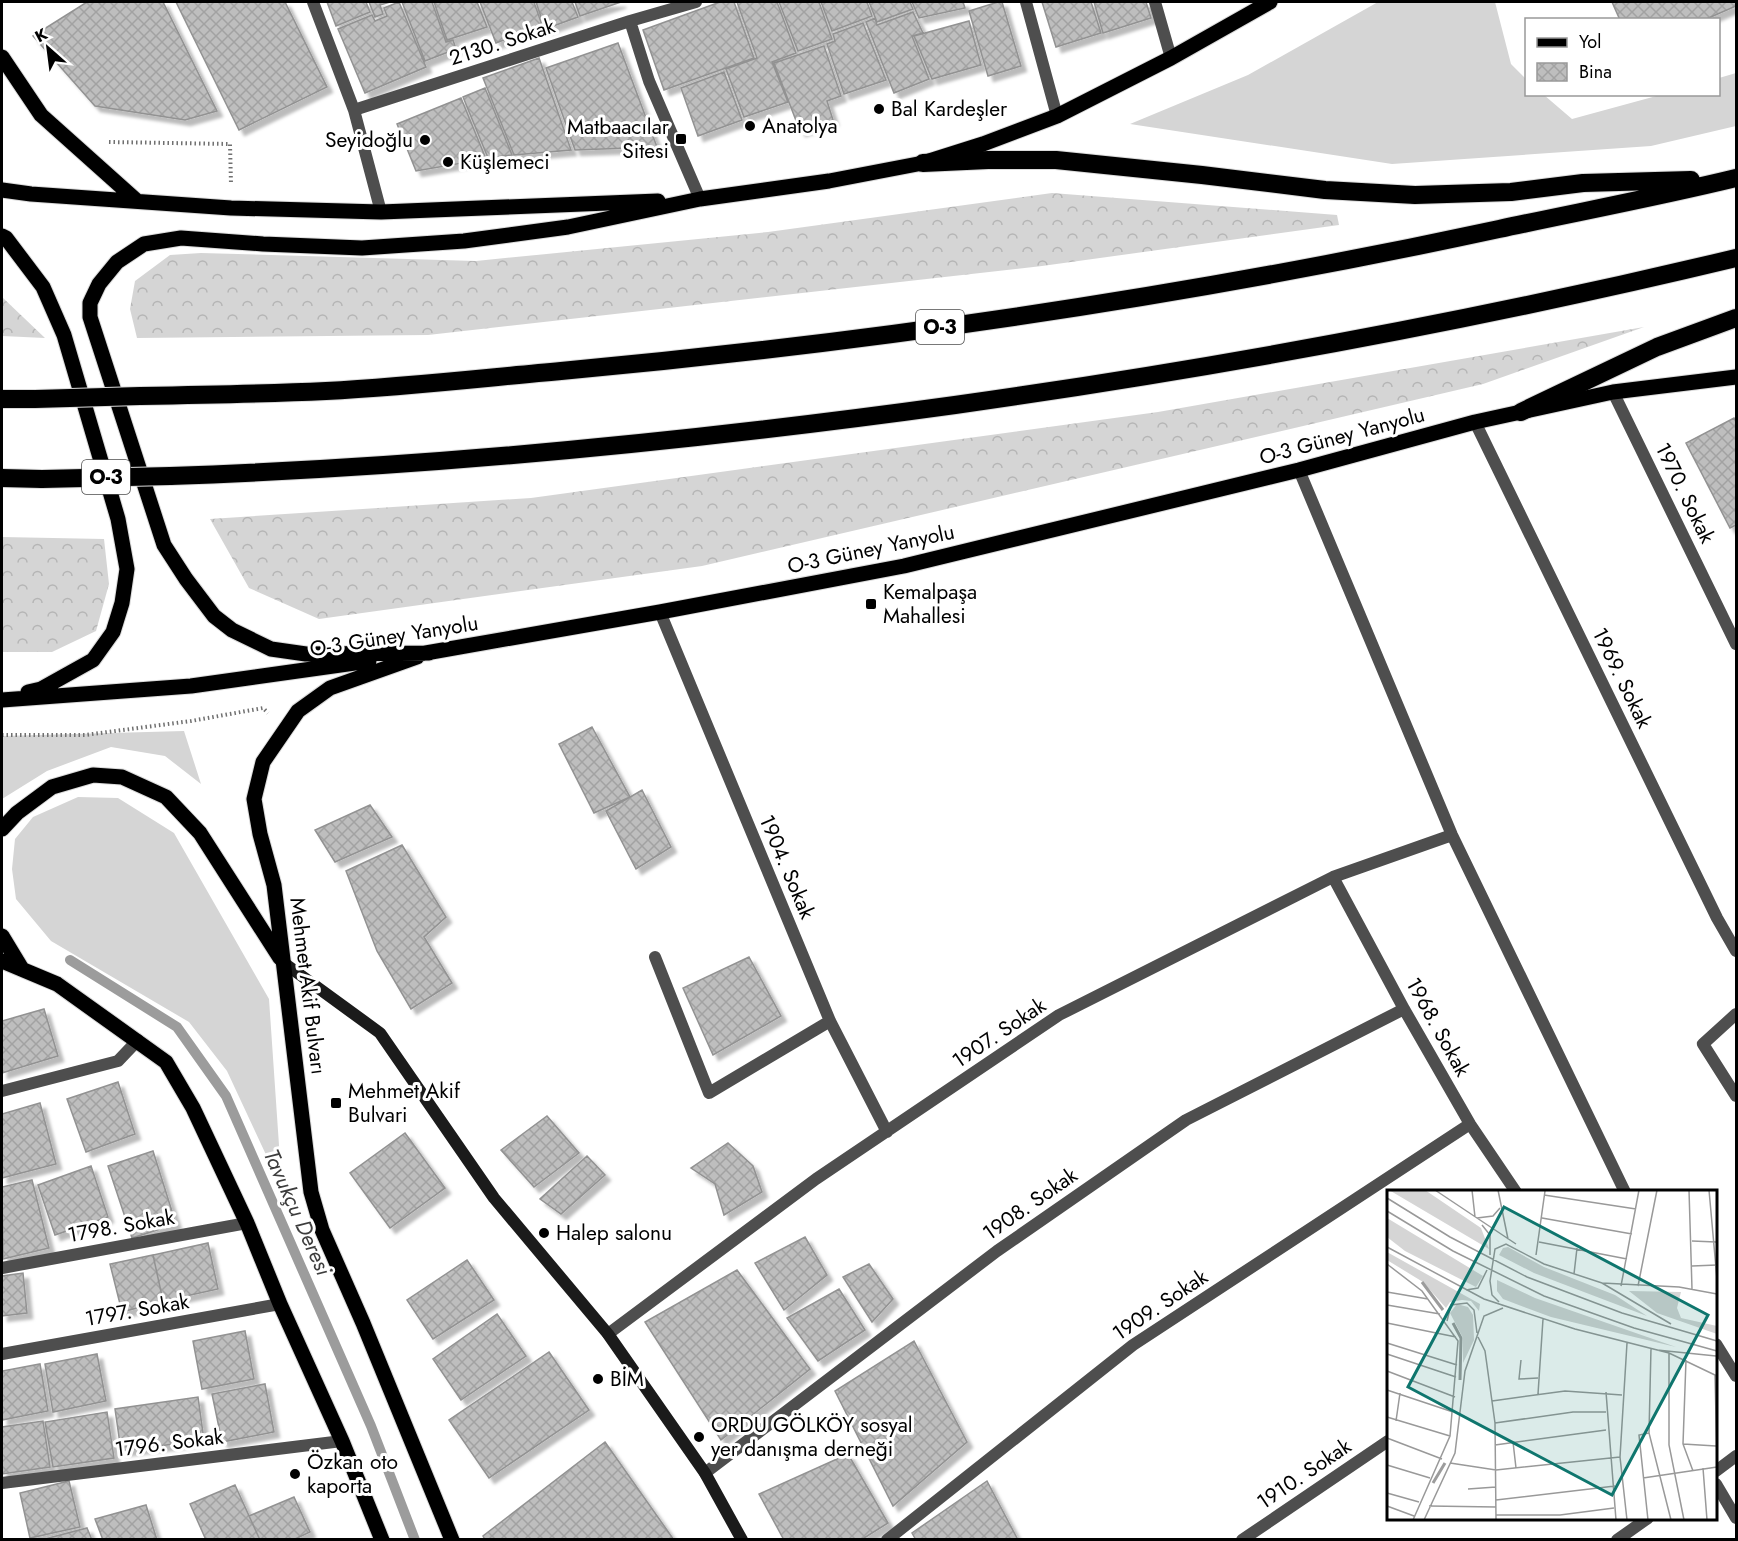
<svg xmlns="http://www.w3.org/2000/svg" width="1738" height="1541" font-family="Jost,sans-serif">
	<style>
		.grass { fill: #d5d5d5 }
		.forest { fill: url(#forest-crowns) }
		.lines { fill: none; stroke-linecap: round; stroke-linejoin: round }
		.stream { stroke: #9c9c9c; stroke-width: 10 }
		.building { fill: url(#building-cross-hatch); stroke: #929292; stroke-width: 1.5; filter: url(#shadow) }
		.primary-casing { stroke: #dbdbdb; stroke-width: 17 }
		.highway-casing { stroke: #dbdbdb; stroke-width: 20 }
		.path { stroke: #707070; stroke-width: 4; stroke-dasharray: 1.5 3; stroke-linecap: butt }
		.street { stroke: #4e4e4e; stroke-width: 12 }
		.secondary { stroke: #1b1b1b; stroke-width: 12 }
		.primary { stroke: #000; stroke-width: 15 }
		.highway { stroke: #000; stroke-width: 18 }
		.highway-bridge-casing { stroke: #dbdbdb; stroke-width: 20; stroke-linecap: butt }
		.highway-bridge { stroke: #000; stroke-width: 18 }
		.poi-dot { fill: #000; stroke: #fff; stroke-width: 2 }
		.labels { text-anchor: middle; stroke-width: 6; stroke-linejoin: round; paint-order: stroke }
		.shield { fill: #fff; stroke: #4c4c4c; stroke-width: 1.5 }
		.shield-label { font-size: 20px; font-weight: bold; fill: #000 }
		.street-label { font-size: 21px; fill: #000; stroke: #fff }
		.poi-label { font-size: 21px; fill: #000; stroke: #fff; text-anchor: start }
		.water-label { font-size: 22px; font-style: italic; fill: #3d3d3d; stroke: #fff }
		.inset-river { fill: none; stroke: #9c9c9c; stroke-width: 3 }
		.inset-road { fill: none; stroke: #999; stroke-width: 1.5 }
		.view { fill: #0f766e; fill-opacity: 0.15; stroke: #0f766e; stroke-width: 3 }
		.inset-edge { fill: none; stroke: #000; stroke-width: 3 }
	</style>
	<defs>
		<pattern id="forest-crowns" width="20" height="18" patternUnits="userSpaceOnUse" patternTransform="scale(1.5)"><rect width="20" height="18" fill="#d5d5d5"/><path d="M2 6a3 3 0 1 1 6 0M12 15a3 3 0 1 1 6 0" fill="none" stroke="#b5b5b5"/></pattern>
		<pattern id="building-cross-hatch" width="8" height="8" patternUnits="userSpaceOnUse" patternTransform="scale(1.5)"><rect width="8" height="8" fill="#bebebe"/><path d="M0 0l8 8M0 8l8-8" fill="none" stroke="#a2a2a2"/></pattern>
		<filter id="shadow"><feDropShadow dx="5.5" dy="5.5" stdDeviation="1.5" flood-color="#0004"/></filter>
	</defs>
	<rect width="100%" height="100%" fill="#fff"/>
	<path class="grass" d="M1378,2H1495L1511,64L1526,79V94L1544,95L1572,119L1660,95L1718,94L1719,78L1736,73V126L1651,146L1392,164L1130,124L1248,75Z
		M184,731L201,784L165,756L111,747L47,771L2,799V736Z
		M78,797L118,798L174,833L269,999L282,1189L227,1071L189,1022L51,941L16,899L12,869L15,839L33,817Z"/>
	<path class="forest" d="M1052,193L1337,215L1339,225L1042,266L428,335L137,338L130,309L135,281L170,255L201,253L476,261L768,232Z
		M2,297L45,338L2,336Z
		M1644,327L1483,384L702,566L319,619L249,588L210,519L531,498L1158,412Z
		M2,537L104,539L109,584L96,631L52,652H2Z"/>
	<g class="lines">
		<path class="stream" d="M70,960L177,1027L226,1096L371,1426L415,1540"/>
	</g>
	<path class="building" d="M87,2H163L217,111L185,120L95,106L33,36Z
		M176,2H285L327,87L239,130Z
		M327,2H366L370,12L336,26Z
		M369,2H390L380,5L383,14L375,17Z
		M399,2L426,67L365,93L338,29L372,15L375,21L387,16L384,8Z
		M402,2H432L446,42L453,40L456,49L425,61Z
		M434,2H477L487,27L447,40Z
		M480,2H534L542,25L496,43Z
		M536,2H572L578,17L545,29Z
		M575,2H621L580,16Z
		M720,2H734L754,58L664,90L643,30Z
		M737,2H777L796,53L772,62L788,102L744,117L726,69L757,58Z
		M779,2H819L832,39L798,51Z
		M821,2H867L872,16L832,31Z
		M869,2H910L913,9L877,22Z
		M912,2H963L965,8L919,18Z
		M998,2H1002L1021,66L988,76L969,11Z
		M1042,2H1091L1101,33L1056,47Z
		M1094,2H1146L1151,18L1103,33Z
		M1612,2H1736V6L1704,20H1620Z
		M913,12L923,33L912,36L929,79L894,93L866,22L875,18L877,25Z
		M969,21L981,65L932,79L914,36Z
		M863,23L886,80L844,94L827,44L835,41L833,34Z
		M618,43L657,147L575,150L546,68Z
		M824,46L841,96L827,101L833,120L800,131L774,63Z
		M539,58L571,150L514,155L483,78Z
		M724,72L742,120L698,136L681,88Z
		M485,88L512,155L488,158L463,97Z
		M461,98L486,159L416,171L397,124Z
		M1734,418L1736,422V525L1730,528L1686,443Z
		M592,727L630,797L594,813L559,744Z
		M642,790L671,847L636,869L606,811Z
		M370,805L392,837L335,862L315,830Z
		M402,845L446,917L424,937L452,983L411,1009L377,951L346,871Z
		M749,957L781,1016L713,1055L683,988Z
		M44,1009L58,1056L2,1073V1021Z
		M118,1082L135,1134L86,1152L67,1099Z
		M40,1103L56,1164L2,1178V1114Z
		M547,1116L579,1153L534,1187L501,1150Z
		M405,1133L445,1188L390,1228L350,1173Z
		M728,1143L753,1166L762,1192L724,1215L715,1184L691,1168Z
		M153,1151L176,1224L132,1238L108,1166Z
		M587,1156L605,1175L561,1214L540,1199Z
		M91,1166L108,1217L55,1235L38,1185Z
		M32,1180L49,1248L3,1259L2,1187Z
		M805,1237L827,1275L784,1310L755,1263Z
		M208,1243L218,1289L163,1301L153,1255Z
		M153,1255L163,1301L122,1312L110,1264Z
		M467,1260L494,1300L433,1339L407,1300Z
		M869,1264L893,1299L872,1322L843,1277Z
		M737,1270L810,1369L721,1440L645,1322Z
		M23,1273L27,1313L2,1316V1276Z
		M839,1289L865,1330L818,1361L787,1318Z
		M497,1314L526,1356L461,1400L433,1359Z
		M245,1331L254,1379L202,1389L193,1341Z
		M914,1341L967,1442L893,1506L835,1391Z
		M549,1352L589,1410L489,1478L449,1420Z
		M97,1354L106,1401L53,1412L45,1364Z
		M40,1364L48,1411L2,1420V1371Z
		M265,1384L274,1432L222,1442L212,1394Z
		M198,1397L204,1440L121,1451L115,1409Z
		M107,1412L114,1458L53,1467L45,1422Z
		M43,1421L50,1467L2,1474V1427Z
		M605,1442L674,1540H485L483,1536Z
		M848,1454L888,1523L861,1540H784L759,1494Z
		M69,1481L80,1527L30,1538L20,1493Z
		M987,1481L1018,1540H916L912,1533Z
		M235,1485L260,1540H206L190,1504Z
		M294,1497L310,1532L293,1540H260L249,1516Z
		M146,1505L157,1540H103L95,1519Z
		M87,1528L92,1540H41Z"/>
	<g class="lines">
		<g class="primary-casing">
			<path id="primary" d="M2,57L41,115L136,200
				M2,190L31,194L231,208L381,212L658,201
				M2,236L6,238L43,287L64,335L118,519L127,569L122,603L113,632L93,660L41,689L28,692
				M429,653L306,654L271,649L232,630L214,616L186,579L164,545L90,317V303L99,284L117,262L144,244L181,238L263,244L362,248L464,241L568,227L700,199L829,181L923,163L983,144L1057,116L1171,58L1270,2
				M420,654L660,612L904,566L1299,470L1475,422L1613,392L1736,377
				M417,657L330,688L298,711L263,762L254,799L260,834L274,885L311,1192L322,1230L363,1323L452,1540
				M2,700L191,686L369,661
				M2,829L17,813L52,787L93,775L122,777L166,797L200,833L280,958
				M2,936L22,969
				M2,961L57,984L166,1062L193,1108L247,1223L280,1304L342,1441L382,1540"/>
		</g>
		<g class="highway-casing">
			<path id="highway" d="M923,163L988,160H1056L1202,175L1325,190L1415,195L1511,192L1583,183L1691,180
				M140,396C202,395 264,394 326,391C405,387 483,378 561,371C876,342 1189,296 1499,229C1578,212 1658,197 1736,178
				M2,399H35
				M1521,412L1657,347L1736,318
				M170,476C433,467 694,441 955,405C1217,368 1478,320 1736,258
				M2,478L42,479"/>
		</g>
		<path class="path" d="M109,142L230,144L231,184
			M2,735H85L191,721L263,708L268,713"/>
		<path class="street" d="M313,2L354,110L381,212
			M1026,2L1057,116
			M1155,2L1171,58
			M630,21L649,81L700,199
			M354,110L630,21L696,2
			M1613,392L1736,644
			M1475,422L1717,918L1736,951
			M1299,470L1452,835L1625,1192
			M660,612L830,1021L887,1132
			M1333,877L1404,1009L1470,1124L1516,1192
			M655,957L709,1093L830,1021
			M1736,1014L1703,1044L1736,1096
			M2,1091L118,1061L138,1040
			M2,1268L247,1223
			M608,1334L816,1179L1059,1015L1333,877L1452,835
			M1716,1344L1736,1376
			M2,1354L280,1304
			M1716,1471L1736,1456
			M705,1473L997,1251L1186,1120L1404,1009
			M2,1483L342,1441
			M1716,1484L1736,1518
			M887,1540L1133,1345L1470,1124
			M1242,1540L1388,1441
			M1617,1540L1648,1518"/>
		<path class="secondary" d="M284,963L380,1033L494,1198L608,1334L705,1473L742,1540"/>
		<use href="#primary" class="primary"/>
		<use href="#highway" class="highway"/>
		<g class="highway-bridge-casing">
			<path id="highway-bridge" d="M35,399L140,396
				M42,479L170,476"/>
		</g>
		<use href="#highway-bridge" class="highway-bridge"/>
	</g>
	<g class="poi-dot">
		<circle cx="879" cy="109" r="6"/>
		<circle cx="750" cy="126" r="6"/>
		<rect x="675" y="133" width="12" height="12" rx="3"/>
		<circle cx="425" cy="140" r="6"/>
		<circle cx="448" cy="162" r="6"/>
		<rect x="865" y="598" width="12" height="12" rx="3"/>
		<rect x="330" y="1097" width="12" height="12" rx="3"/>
		<circle cx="544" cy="1233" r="6"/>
		<circle cx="598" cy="1379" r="6"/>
		<circle cx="699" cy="1437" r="6"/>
		<circle cx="295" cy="1474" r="6"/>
	</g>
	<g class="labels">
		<g class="shield">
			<rect x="916" y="310" width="48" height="34" rx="4.5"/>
			<rect x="82" y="460" width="48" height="34" rx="4.5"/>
		</g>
		<g class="shield-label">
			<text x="940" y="334">O-3</text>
			<text x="106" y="484">O-3</text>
		</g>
		<g class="street-label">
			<text transform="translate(502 42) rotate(-18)" y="7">2130. Sokak</text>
			<text transform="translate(1342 436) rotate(-15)" y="7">O-3 Güney Yanyolu</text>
			<text transform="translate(1685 493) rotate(64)" y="7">1970. Sokak</text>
			<text transform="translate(871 549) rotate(-12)" y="7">O-3 Güney Yanyolu</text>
			<text transform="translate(394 636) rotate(-9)" y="7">O-3 Güney Yanyolu</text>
			<text transform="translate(1622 678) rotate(64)" y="7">1969. Sokak</text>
			<text transform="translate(787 867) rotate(67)" y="7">1904. Sokak</text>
			<text transform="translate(308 986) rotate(83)" y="7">Mehmet Akif Bulvarı</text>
			<text transform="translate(1438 1027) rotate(61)" y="7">1968. Sokak</text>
			<text transform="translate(999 1033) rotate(-34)" y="7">1907. Sokak</text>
			<text transform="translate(1030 1204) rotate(-35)" y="7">1908. Sokak</text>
			<text transform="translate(121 1226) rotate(-10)" y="7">1798. Sokak</text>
			<text transform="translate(1160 1305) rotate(-34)" y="7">1909. Sokak</text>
			<text transform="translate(137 1310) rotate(-10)" y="7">1797. Sokak</text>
			<text transform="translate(169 1443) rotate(-7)" y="7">1796. Sokak</text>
			<text transform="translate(1304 1474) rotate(-34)" y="7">1910. Sokak</text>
		</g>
		<g class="poi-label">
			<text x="891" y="116">Bal Kardeşler</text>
			<text x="762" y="133">Anatolya</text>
			<text x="669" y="134" text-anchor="end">Matbaacılar<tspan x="669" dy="24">Sitesi</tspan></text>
			<text x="413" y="147" text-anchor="end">Seyidoğlu</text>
			<text x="460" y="169">Küşlemeci</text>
			<text x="883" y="599">Kemalpaşa<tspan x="883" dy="24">Mahallesi</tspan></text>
			<text x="348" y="1098">Mehmet Akif<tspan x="348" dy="24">Bulvari</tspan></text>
			<text x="556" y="1240">Halep salonu</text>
			<text x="610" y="1386">BİM</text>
			<text x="711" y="1432">ORDU GÖLKÖY sosyal<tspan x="711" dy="24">yer danışma derneği</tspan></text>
			<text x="307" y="1469">Özkan oto<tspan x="307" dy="24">kaporta</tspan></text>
		</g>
		<g class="water-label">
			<text transform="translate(298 1212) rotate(66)" y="8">Tavukçu Deresi</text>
		</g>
	</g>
	<g transform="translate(1387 1190)">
		<rect width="330" height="330" fill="#fff"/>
		<path d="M0,62L93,114L92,121L84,111L75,110L63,112L59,118L36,92L0,70ZM242,101L294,102L290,118L294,128L330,136V144L270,123ZM70,114L81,117L86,125L87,150L76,173V148L63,123Z" fill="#d5d5d5"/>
		<path d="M2,0H38L94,38L102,59ZM0,28L96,86L89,97L18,61L0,47ZM121,57L157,77L228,105L260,126L147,83L112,65L116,58ZM110,90L148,108L289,157L164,127L116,109L110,101Z" fill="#d5d5d5"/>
		<path class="inset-river" d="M35,92L56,120M66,133L74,148L73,190M46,293L58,273"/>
		<path class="inset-road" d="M48,0L129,54M85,0L88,27M111,0L121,49M302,0L305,99M322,0L330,89M157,5L249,19M0,8L63,47L140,87L235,123L330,151M0,21L66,61L157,106L247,138L330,161M90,28L106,26L113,18M155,28L245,44M95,35L103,45V65M305,51L329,52M152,52L240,69M0,57L97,109L188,139L282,163L330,186M149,65L158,1M0,74L35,101L71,151L63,246L26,330M305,76L330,75M187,84L190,58M215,93L284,134M234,96L252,0M251,96L270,0M79,100L91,98L100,80M0,102L41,109M112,112L105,105L103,91L108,59L119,54L157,74L215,93L292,97L330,104M0,115L53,124M60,131L64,115L80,113L87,120L90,143M0,133L69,147M91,147L98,161L108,233L109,330M0,153L70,175M240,153L233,267L240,330M264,158L262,243L284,330M270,160L329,166M282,163V255L297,330M0,164L69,187M134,170L132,189L151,188M299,170L296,254L306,281M0,181L68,207M328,185L330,270M0,200L66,222M219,202L229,330M151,204L156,129M105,211L178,201L235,205M0,227L63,246M9,231L13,203M108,233L186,222H219M0,248L55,269M126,252L129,278M296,254L329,256M108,255L219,240M63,273L109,280L233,267M0,275L43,288M316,278L320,330M256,288L330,277M81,299L109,297M0,303L32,312M109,310L228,296M0,316L27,326M42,316L109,317M109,325H173L227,318M37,330L68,263L78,181L97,126L116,118M261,330L252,245L262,243"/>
		<path class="view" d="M117,17L321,125L225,305L21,197Z"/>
		<rect width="330" height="330" class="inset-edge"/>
	</g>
	<rect width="1738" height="1541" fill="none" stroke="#000000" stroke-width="6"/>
	<rect x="1525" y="18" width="195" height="78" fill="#ffffff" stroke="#999999" stroke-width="1.5"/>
	<rect x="1537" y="38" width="30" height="9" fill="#000000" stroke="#999999" stroke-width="1.5"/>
	<text x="1579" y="48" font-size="18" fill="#000000">Yol</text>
	<rect x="1537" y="63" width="30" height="18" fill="url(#building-cross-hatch)" stroke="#999999" stroke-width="1.5"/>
	<text x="1579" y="78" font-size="18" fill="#000000">Bina</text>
	<g transform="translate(48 48) rotate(332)" stroke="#ffffff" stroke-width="4.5" paint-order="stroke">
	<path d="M0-4.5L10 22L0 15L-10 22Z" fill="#000000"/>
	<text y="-9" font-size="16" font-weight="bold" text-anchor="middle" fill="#000000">K</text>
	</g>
</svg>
